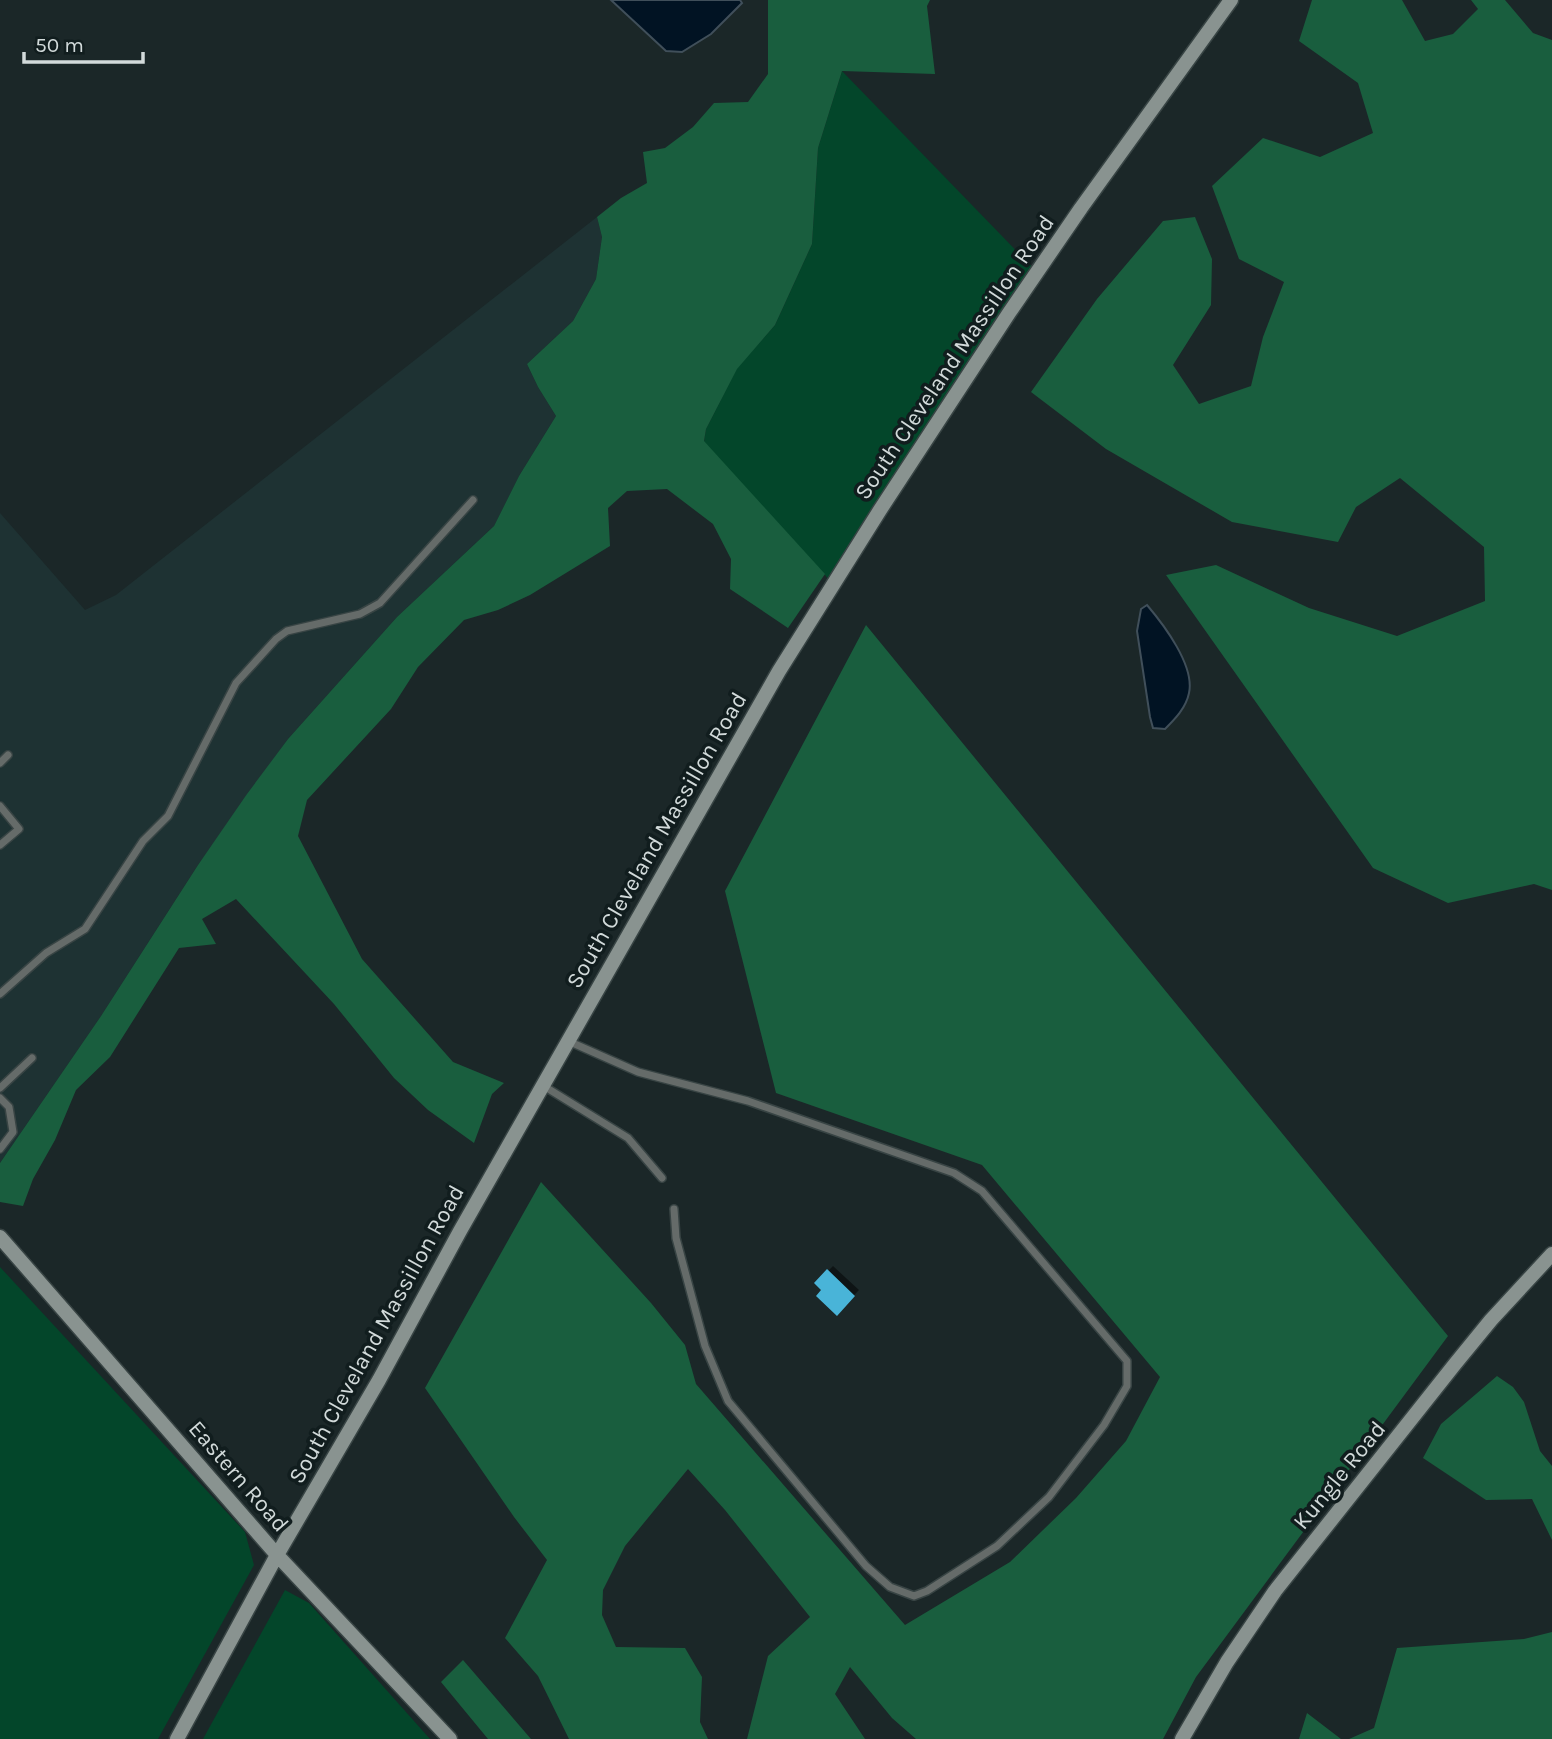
<svg xmlns="http://www.w3.org/2000/svg" width="1552" height="1739" font-family="Karla,sans-serif">
	<style>
		.built { fill: #1e3233 }
		.green { fill: #03462a }
		.forest { fill: #195e3e }
		.water { fill: #011323; stroke: #404f5a; stroke-width: 2 }
		.shadow { fill: #0007 }
		.building { fill: #49b4d8 }
		.lines { fill: none; stroke-linecap: round; stroke-linejoin: round }
		.lane-casing { stroke: #384444; stroke-width: 10 }
		.secondary-casing { stroke: #384444; stroke-width: 17 }
		.lane { stroke: #656b69; stroke-width: 7 }
		.secondary { stroke: #899390; stroke-width: 14 }
		.labels { text-anchor: middle; stroke-width: 7; stroke-linejoin: round; paint-order: stroke }
		.street-label { font-size: 23px; fill: #d2dada; stroke: #111d1e }
	</style>
	<rect width="100%" height="100%" fill="#1b2728"/>
	<path class="built" d="M597,217L602,237L596,279L573,321L527,364L538,387L556,416L519,476L494,526L397,617L288,739L198,865L101,1016L0,1163V513L85,610L116,595Z"/>
	<path class="green" d="M842,71L1037,272L834,585L704,442L706,429L737,368L775,325L812,244L818,148Z
		M0,1267L245,1532L254,1565L158,1739H0Z
		M285,1590L309,1603L430,1739H203Z"/>
	<path class="forest" d="M768,0H930L927,6L935,74L842,71L818,148L812,244L775,325L737,369L706,429L704,441L825,574L788,628L730,589L731,559L713,524L667,489L627,491L608,508L610,546L530,595L498,610L464,620L418,667L391,709L307,800L298,836L362,959L453,1062L504,1083L492,1094L474,1143L428,1110L394,1078L334,1004L236,899L202,919L216,944L179,948L110,1057L76,1090L55,1140L33,1179L23,1206L0,1202V1163L101,1016L198,865L247,794L288,739L397,617L494,526L519,476L556,416L538,387L527,364L573,321L596,279L602,237L597,217L621,198L647,183L643,152L665,148L693,127L714,103L748,102L768,74Z
		M1312,0H1402L1425,41L1453,34L1478,9L1471,0H1505L1533,33L1552,40V890L1534,884L1448,903L1373,868L1166,575L1216,565L1309,608L1397,636L1485,601L1484,547L1400,478L1356,507L1338,542L1232,522L1106,449L1031,392L1097,299L1163,221L1195,217L1212,259L1211,305L1173,365L1199,404L1251,386L1263,337L1284,282L1239,259L1212,186L1263,138L1320,157L1373,133L1358,83L1299,41Z
		M866,625L1448,1336L1196,1677L1163,1739H916L892,1718L850,1667L835,1694L865,1739H747L768,1656L810,1617L725,1510L688,1469L625,1546L603,1590L602,1615L616,1647L685,1648L702,1677L700,1722L708,1739H569L538,1676L505,1638L547,1560L514,1517L425,1388L541,1182L651,1303L685,1345L696,1384L905,1625L1010,1562L1076,1498L1126,1441L1160,1377L982,1165L776,1093L725,891Z
		M1497,1376L1513,1387L1524,1402L1540,1451L1552,1466V1540L1532,1499L1486,1500L1423,1458L1441,1424Z
		M1552,1632V1739H1349L1374,1728L1397,1648L1524,1639Z
		M463,1660L531,1739H488L441,1682Z
		M1307,1713L1341,1739H1299Z"/>
	<path class="water" d="M611,0H740L742,3L711,34L682,52L666,51Z
		M1147,605C1164,625 1195,666 1189,693C1186,708 1175,719 1165,729L1153,728L1150,717L1137,631L1141,609Z"/>
	<path class="shadow" d="M833,1266L859,1290L837,1313L823,1290L816,1283Z"/>
	<path class="building" d="M827,1269L855,1296L837,1316L816,1296L821,1290L814,1283Z"/>
	<g class="lines">
		<g class="lane-casing">
			<path id="lane" d="M0,763L8,755
				M0,806L19,829L0,845
				M0,994L46,953L85,929L143,841L168,816L236,683L276,639L287,631L360,614L380,603L473,500
				M568,1041L638,1072L748,1101L954,1173L982,1191L1127,1361V1386L1104,1425L1049,1497L997,1546L927,1591L914,1596L890,1587L866,1566L728,1401L705,1346L676,1238L674,1209
				M542,1085L628,1138L662,1178
				M0,1088L32,1058
				M0,1098L9,1107L13,1132L0,1149"/>
		</g>
		<g class="secondary-casing">
			<path id="secondary" d="M0,1237L277,1555L450,1739
				M177,1739L277,1555L379,1380L460,1231L779,671L880,510L1009,313L1081,208L1231,0
				M1182,1739L1227,1662L1275,1591L1455,1364L1491,1320L1552,1254"/>
		</g>
		<use href="#lane" class="lane"/>
		<use href="#secondary" class="secondary"/>
	</g>
	<g class="labels">
		<g class="street-label">
			<text transform="translate(954 357) rotate(-56)" y="8">South Cleveland Massillon Road</text>
			<text transform="translate(656 840) rotate(-60)" y="8">South Cleveland Massillon Road</text>
			<text transform="translate(376 1334) rotate(-61)" y="8">South Cleveland Massillon Road</text>
			<text transform="translate(1339 1475) rotate(-51)" y="8">Kungle Road</text>
			<text transform="translate(239 1476) rotate(49)" y="8">Eastern Road</text>
		</g>
	</g>
	<path d="M24 52v10h119v-10" fill="none" stroke="#d2dada" stroke-width="3.5"/>
	<text x="35" y="52" font-size="21" fill="#d2dada" stroke="#111d1e" stroke-width="5" paint-order="stroke">50 m</text>
</svg>
